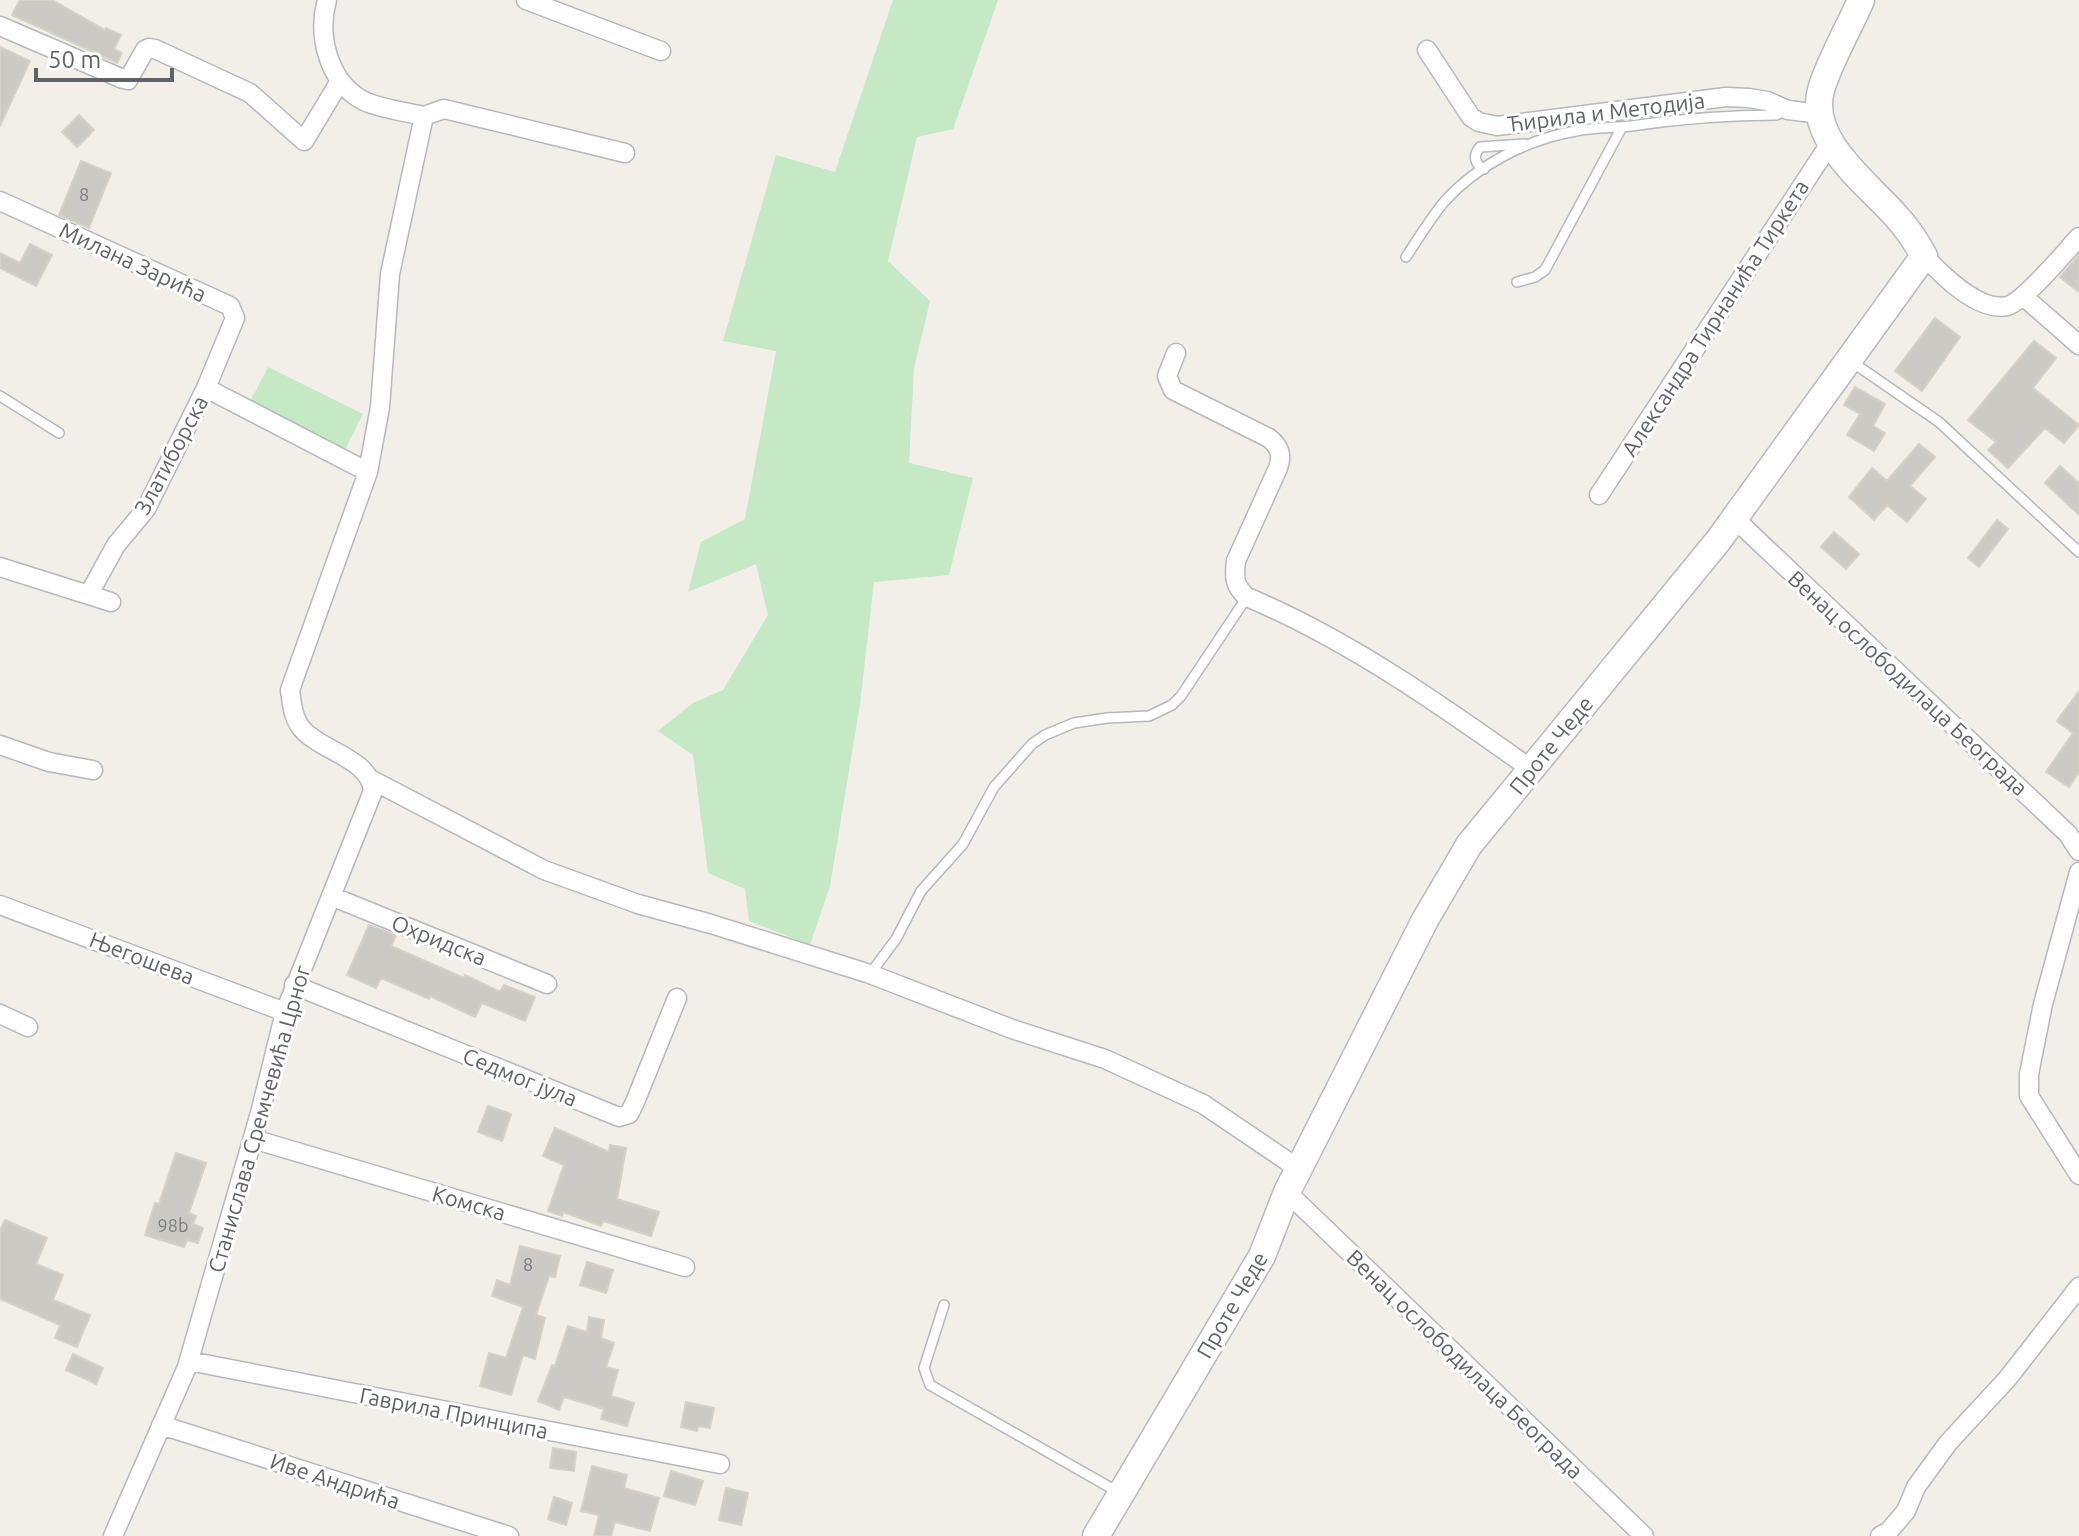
<svg xmlns="http://www.w3.org/2000/svg" width="2079" height="1536" font-family="Ubuntu,sans-serif">
	<style>
		.green { fill: #c5e8c5 }
		.building { fill: #cccac5; stroke: #d6d1c6; stroke-width: 2 }
		.lines { fill: none; stroke-linecap: round; stroke-linejoin: round }
		.lane-casing { stroke: #b5b8bc; stroke-width: 12 }
		.street-casing { stroke: #b5b8bc; stroke-width: 21 }
		.secondary-casing { stroke: #b6babf; stroke-width: 29 }
		.lane { stroke: #fff; stroke-width: 9 }
		.street { stroke: #fff; stroke-width: 18 }
		.secondary { stroke: #fff; stroke-width: 26 }
		.labels { text-anchor: middle; stroke-width: 6; stroke-linejoin: round; paint-order: stroke }
		.number-label { font-size: 18px; fill: #7a7d7f }
		.street-label { font-size: 22px; fill: #5f6368; stroke: #fff }
	</style>
	<rect width="100%" height="100%" fill="#f1efe8"/>
	<path class="green" d="M893,0H998L953,129L917,137L888,261L930,301L914,368L909,463L973,478L949,575L874,582L860,704L830,886L810,945L749,921L745,889L708,873L693,755L658,731L693,703L723,690L768,615L756,564L688,592L701,542L745,519L776,351L723,341L776,155L835,172Z
		M268,367L363,414L345,450L250,402Z"/>
	<path class="building" d="M20,0H52L105,30L106,28L121,35L114,49L122,53L117,63L12,15Z
		M0,47L30,61L0,126Z
		M79,115L94,130L77,147L62,132Z
		M81,161L111,173L89,228L59,215Z
		M30,244L52,255L36,286L0,268V253L20,263Z
		M2079,255V292L2060,277Z
		M1935,318L1960,337L1922,391L1895,371Z
		M2034,341L2056,358L2033,388L2079,425L2064,443L2045,428L2008,468L1988,450L1996,442L1968,420Z
		M1855,387L1885,404L1873,426L1885,433L1874,451L1847,435L1860,414L1844,405Z
		M1919,444L1935,457L1910,486L1926,499L1907,522L1887,505L1874,520L1849,497L1872,468L1887,481Z
		M2060,466L2079,483V515L2045,483Z
		M1997,520L2008,529L1979,567L1968,558Z
		M1834,532L1859,554L1846,569L1821,547Z
		M2079,691V772L2069,787L2046,772L2073,733L2057,721Z
		M369,925L396,935L391,946L464,978L465,975L500,992L504,985L535,997L525,1021L482,1003L475,1017L430,996L429,999L381,978L376,988L347,975Z
		M488,1106L511,1114L502,1141L478,1132Z
		M555,1128L609,1152L610,1145L626,1148L617,1199L659,1212L651,1236L603,1221L601,1226L563,1212L562,1216L548,1211L564,1165L543,1156Z
		M176,1153L206,1163L189,1213L196,1216L193,1224L203,1228L198,1243L187,1240L184,1247L145,1235L155,1203L159,1204Z
		M5,1220L47,1238L36,1264L63,1275L53,1300L90,1315L77,1347L55,1338L60,1325L0,1299V1230Z
		M520,1246L560,1256L555,1277L549,1276L536,1315L545,1318L535,1359L523,1355L511,1395L480,1386L489,1353L506,1358L523,1307L492,1296L497,1280L510,1285Z
		M587,1262L613,1270L606,1293L580,1285Z
		M589,1317L604,1320L601,1338L614,1343L606,1367L618,1370L611,1396L634,1403L627,1426L601,1419L604,1409L564,1397L559,1410L538,1401L552,1365L555,1366L568,1326L587,1332Z
		M73,1354L103,1368L96,1384L66,1370Z
		M686,1402L714,1408L710,1428L698,1426L697,1431L681,1427Z
		M553,1448L576,1452L574,1471L550,1468Z
		M592,1466L627,1475L624,1488L659,1498L650,1531L615,1522L611,1536H594L599,1515L581,1511Z
		M671,1471L703,1481L695,1505L664,1496Z
		M726,1488L748,1493L741,1525L719,1520Z
		M554,1497L572,1503L566,1525L548,1519Z"/>
	<g class="lines">
		<g class="lane-casing">
			<path id="lane" d="M1484,169C1474,164 1473,155 1480,147L1524,144
				M1406,257C1418,239 1430,219 1444,202C1477,165 1528,139 1576,131C1594,127 1613,128 1631,126C1679,119 1727,115 1776,115L1788,110
				M1517,282L1535,277L1545,270L1622,127
				M1852,362L1939,422L2079,552
				M0,396L59,433
				M870,974L896,939L921,891L963,844L994,787L1032,744L1045,735L1074,723L1107,718L1149,716L1172,705L1181,696L1247,597
				M944,1305L924,1368L930,1385L1118,1492"/>
		</g>
		<g class="street-casing">
			<path id="street" d="M526,0L661,51
				M0,26L123,79L128,80L145,50L149,48L155,49L250,93L304,141L340,81
				M1427,50L1471,117L1479,122L1497,126L1726,97L1749,98L1767,101L1788,110L1821,114
				M424,116L444,109L625,153
				M0,201L230,306L235,318L206,388
				M1924,256C1942,275 1978,312 2007,306C2024,302 2065,252 2079,237
				M2023,296L2079,345
				M1176,353L1167,376L1173,390L1269,438C1279,446 1283,455 1278,468L1236,561C1234,577 1234,586 1247,597C1349,640 1441,705 1531,769
				M1599,495L1831,142
				M1734,518L2068,834L2079,851
				M0,567L111,602
				M89,594L116,545L146,509L206,388L368,472
				M0,745L49,762L93,770
				M372,780L544,870L638,904L711,924L870,974L1012,1029L1105,1059L1203,1104L1299,1169
				M2079,872L2043,1004L2029,1074V1096L2079,1175
				M331,896L547,984
				M0,905L285,1012
				M294,985L619,1117L629,1114L635,1102L677,998
				M0,1014L28,1027
				M253,1139L685,1267
				M1287,1192L1644,1536
				M189,1361L720,1464
				M161,1425L509,1536
				M113,1536L187,1367L260,1113L285,1012L373,791C370,759 324,752 304,731C293,720 292,705 290,690L368,472L380,407L390,274L424,116C406,112 377,108 362,100C328,81 317,35 327,0
				M1880,1536L1889,1531L1906,1511L1916,1487L1948,1443L2008,1378L2079,1287"/>
		</g>
		<g class="secondary-casing">
			<path id="secondary" d="M1096,1536L1262,1256L1287,1192L1425,920L1469,845L1718,541L1924,256C1916,241 1907,228 1896,216C1868,184 1807,140 1821,90C1828,64 1850,26 1861,0"/>
		</g>
		<use href="#lane" class="lane"/>
		<use href="#street" class="street"/>
		<use href="#secondary" class="secondary"/>
	</g>
	<g class="labels">
		<g class="number-label">
			<text x="84" y="201">8</text>
			<text x="173" y="1232">98b</text>
			<text x="528" y="1271">8</text>
		</g>
		<g class="street-label">
			<text transform="translate(1606 112) rotate(-7)" y="8">Ћирила и Методија</text>
			<text transform="translate(133 262) rotate(25)" y="8">Милана Зарића</text>
			<text transform="translate(1715 318) rotate(-57)" y="8">Александра Тирнанића Тиркета</text>
			<text transform="translate(171 455) rotate(-62)" y="8">Златиборска</text>
			<text transform="translate(1908 683) rotate(43)" y="8">Венац ослободилаца Београда</text>
			<text transform="translate(1551 745) rotate(-51)" y="8">Проте Чеде</text>
			<text transform="translate(439 940) rotate(22)" y="8">Охридска</text>
			<text transform="translate(142 958) rotate(21)" y="8">Његошева</text>
			<text transform="translate(520 1077) rotate(22)" y="8">Седмог јула</text>
			<text transform="translate(259 1119) rotate(-74)" y="8">Станислава Сремчевића Црног</text>
			<text transform="translate(469 1203) rotate(16)" y="8">Комска</text>
			<text transform="translate(1232 1305) rotate(-60)" y="8">Проте Чеде</text>
			<text transform="translate(1465 1364) rotate(44)" y="8">Венац ослободилаца Београда</text>
			<text transform="translate(454 1413) rotate(11)" y="8">Гаврила Принципа</text>
			<text transform="translate(335 1481) rotate(18)" y="8">Иве Андрића</text>
		</g>
	</g>
	<path d="M36 68v12h136v-12" fill="none" stroke="#5f6368" stroke-width="4"/>
	<text x="48" y="68" font-size="24" fill="#5f6368" stroke="#ffffff" stroke-width="6" paint-order="stroke">50 m</text>
</svg>
